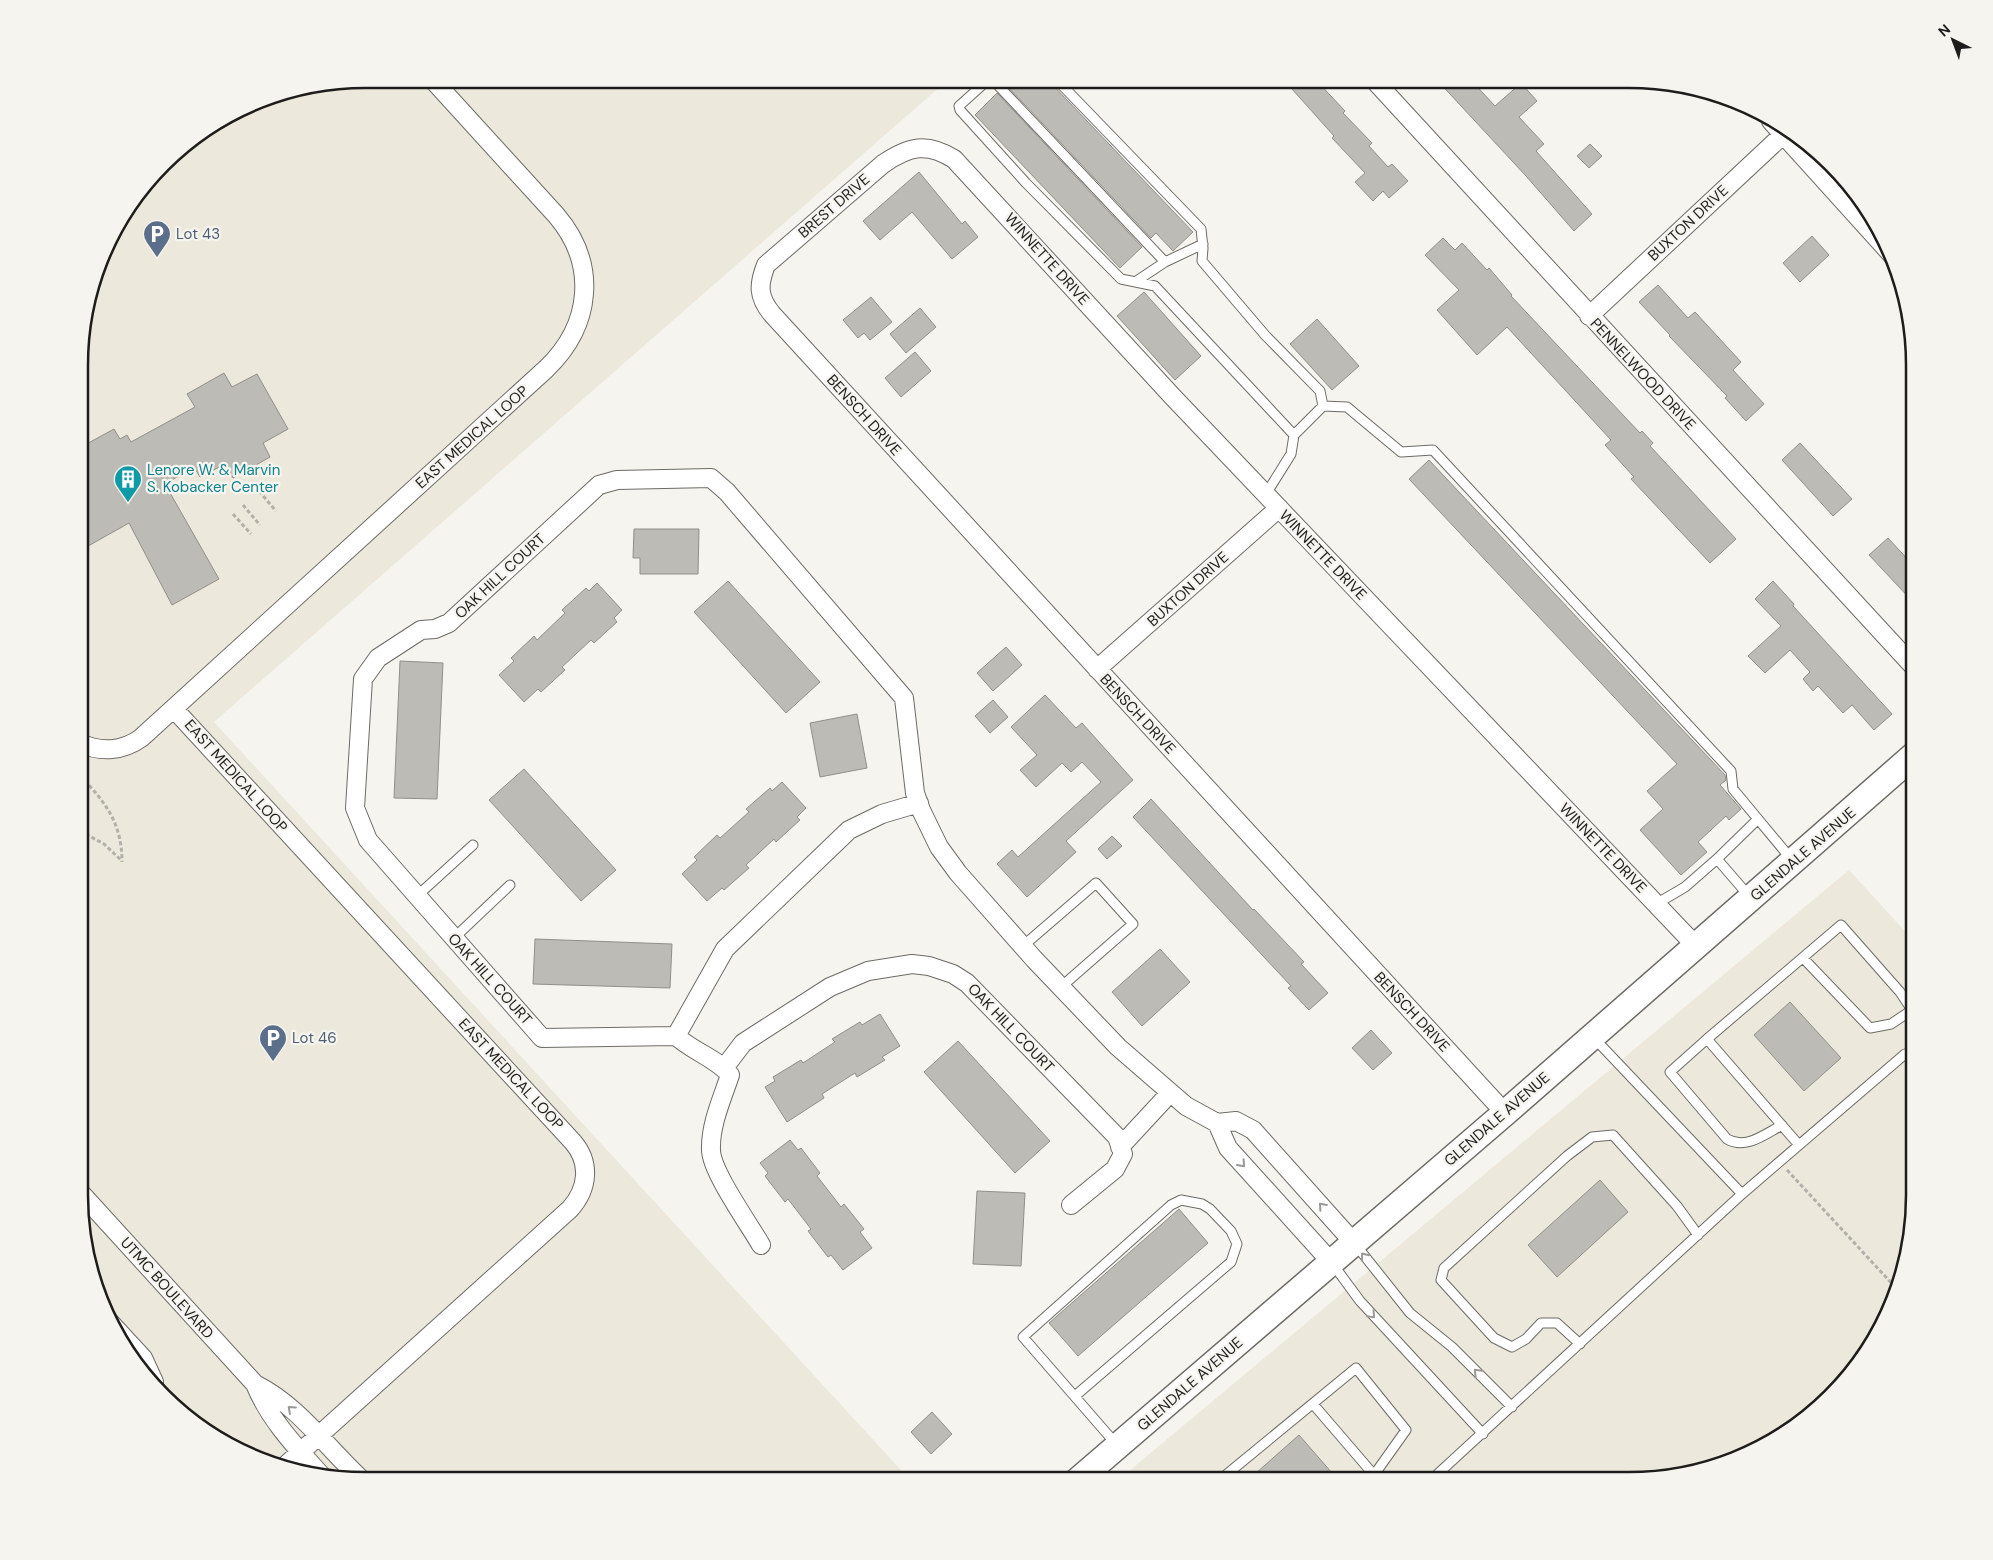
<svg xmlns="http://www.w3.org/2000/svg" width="1993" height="1560" font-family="'DM Sans',sans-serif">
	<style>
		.built { fill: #ece8db }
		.building { fill: #bdbbb5; stroke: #918f89 }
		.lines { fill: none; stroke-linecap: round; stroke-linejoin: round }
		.lane-casing { stroke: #6d6b66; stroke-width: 11 }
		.street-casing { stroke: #6d6b66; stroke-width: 20 }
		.secondary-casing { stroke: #6d6b66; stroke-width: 28 }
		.path { stroke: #b2b0ab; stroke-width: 3; stroke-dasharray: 4 2.5; stroke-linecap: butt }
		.lane { stroke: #fff; stroke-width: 9 }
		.street { stroke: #fff; stroke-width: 18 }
		.secondary { stroke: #fff; stroke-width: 25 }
		.oneway { stroke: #9a9998 }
		.labels { text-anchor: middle; stroke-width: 4.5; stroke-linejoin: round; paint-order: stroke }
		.street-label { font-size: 15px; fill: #1e1d1b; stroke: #f6f4ee }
		.service-label { font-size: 15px; fill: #4e5e75; stroke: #f6f4ee; text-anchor: start }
		.culture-label { font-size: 15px; fill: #0d838f; stroke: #f6f4ee; text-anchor: start }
		.rim { fill: none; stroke: #1e1d1b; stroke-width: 2.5 }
	</style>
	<rect width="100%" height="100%" fill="#f6f4ee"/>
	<path class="built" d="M365,79H949L214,722L911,1481H346L255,1459L176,1410L108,1322L79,1214L81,327L117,222L176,149L272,94Z
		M1849,870L1914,941V1214L1892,1305L1843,1384L1802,1422L1738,1459L1628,1481H1117Z"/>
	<path class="building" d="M1012,79H1047L1193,232L1173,251L1156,233L1151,238L1006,85Z
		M1283,79H1315L1345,111L1343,113L1372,143L1369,146L1388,167L1392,164L1408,181L1389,198L1383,191L1373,201L1355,182L1365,173L1332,138L1334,136Z
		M1436,79H1470L1495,106L1521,83L1537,101L1519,117L1544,144L1536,151L1592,214L1574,231L1526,176Z
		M997,93L1142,247L1120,268L975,115Z
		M1590,144L1602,156L1589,168L1577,156Z
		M919,172L962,224L965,221L978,237L952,259L912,212L880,240L863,221Z
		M1812,236L1829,255L1800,282L1783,263Z
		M1443,238L1455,250L1462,243L1487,270L1489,268L1512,295L1511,296L1640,433L1642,431L1653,443L1650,446L1736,539L1710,563L1631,479L1634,477L1605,445L1611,440L1507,327L1477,355L1437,310L1459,290L1425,255Z
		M1658,285L1688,318L1695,312L1741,362L1733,370L1764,404L1746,421L1725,398L1727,396L1669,336L1670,335L1639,302Z
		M1144,292L1201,356L1175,380L1117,316Z
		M871,297L892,322L870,340L864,333L858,338L843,320Z
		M920,308L936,327L906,353L890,334Z
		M1317,319L1359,366L1332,390L1290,344Z
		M915,352L931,371L901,397L885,378Z
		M224,373L232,387L257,374L288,429L263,443L270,457L233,478L225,464L200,477L194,467L165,484L219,579L172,605L129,523L81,550V447L114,429L120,439L127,435L131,442L195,407L187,394Z
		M1800,443L1852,499L1833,516L1782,460Z
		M1429,460L1725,775L1726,780L1720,785L1741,809L1729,820L1726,816L1698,842L1707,852L1681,875L1640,830L1663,809L1647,791L1677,764L1409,479Z
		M634,529H699L698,574H640V558H633Z
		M1888,538L1914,566V603L1869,555Z
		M728,581L820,682L786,713L694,612Z
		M1773,581L1794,604L1793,606L1892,714L1874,730L1852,705L1843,713L1818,686L1813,691L1803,679L1810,672L1790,650L1765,673L1748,656L1781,626L1755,599Z
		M597,583L622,610L614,618L617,622L594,643L591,640L562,667L565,670L541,692L538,689L524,702L499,675L514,661L511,658L534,636L537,640L565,613L562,610L586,588L589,591Z
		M1006,647L1022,665L993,691L977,673Z
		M400,661L443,663L437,799L394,798Z
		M1045,695L1076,728L1082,723L1133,780L1066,841L1076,852L1027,897L997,864L1012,850L1018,857L1101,782L1082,762L1071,772L1062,763L1036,787L1020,770L1037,755L1011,727Z
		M993,700L1008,717L990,733L975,716Z
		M857,714L867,768L820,777L810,723Z
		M524,769L616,870L581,901L489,800Z
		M782,782L806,808L797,817L800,820L776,842L774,839L746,865L749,868L724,890L722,888L707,901L682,874L697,860L694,857L717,835L720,838L749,812L746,809L770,788L772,791Z
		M1151,799L1253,910L1254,909L1304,962L1301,964L1328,993L1309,1010L1288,988L1291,986L1133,817Z
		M1112,836L1122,846L1107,859L1098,849Z
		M535,939L672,944L670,988L533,984Z
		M1160,949L1190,982L1142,1026L1112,992Z
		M1790,1002L1841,1058L1804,1091L1754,1035Z
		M880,1014L900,1046L882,1057L885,1060L857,1077L855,1073L822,1094L824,1098L787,1122L765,1087L775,1081L773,1077L801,1060L803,1063L835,1042L832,1039L860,1022L862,1025Z
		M1371,1030L1392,1053L1373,1070L1352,1048Z
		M958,1041L1050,1141L1015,1173L924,1072Z
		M790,1140L798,1150L801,1148L820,1173L817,1176L841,1207L844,1204L864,1229L860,1232L872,1248L843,1270L831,1255L828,1257L808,1231L811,1229L788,1199L785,1202L765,1176L768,1173L760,1163Z
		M1600,1180L1628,1212L1557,1277L1528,1245Z
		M977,1191L1025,1193L1021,1266L973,1264Z
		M1179,1209L1208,1243L1078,1356L1049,1323Z
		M932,1412L952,1434L931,1454L911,1432Z
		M1299,1435L1339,1481H1247Z"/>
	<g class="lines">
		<g class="lane-casing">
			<path id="lane" d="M989,79L959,106L960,110L1026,183L1121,279L1155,286L1294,435
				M992,79L1165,262
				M1056,79L1201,229L1203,248L1202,261L1265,335L1320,391L1323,406L1294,435L1291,454L1266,494
				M1135,282L1165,262L1203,244
				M1323,406L1347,407L1401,452L1433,450L1731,771L1733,789L1792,860
				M417,896L473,845
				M1749,896L1717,859L1758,819
				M1656,904L1685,887L1717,859
				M454,938L510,885
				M1023,946L1096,883L1133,924L1061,987
				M1803,958L1870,1028L1891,1024L1912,1010
				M1594,1038L1742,1194
				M1707,1039L1670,1072L1727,1139C1746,1150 1765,1134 1782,1125
				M1799,1145L1707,1039L1841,925L1900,992L1912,1010L1914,1036
				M1355,1244L1410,1313L1452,1347L1512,1407
				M1332,1263L1360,1301L1483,1434
				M1580,1344L1557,1323H1541L1526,1339L1512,1347L1494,1338L1441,1280L1444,1268L1567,1156L1592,1137L1613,1135L1677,1206L1698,1235
				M1075,1396L1231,1262L1237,1244L1231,1231L1210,1209L1202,1204L1181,1200L1171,1205L1023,1337C1054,1373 1085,1408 1116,1444
				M1313,1404L1374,1475
				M1223,1481L1221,1479L1356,1368L1406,1430L1374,1475L1375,1481
				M1430,1481L1742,1194L1905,1054L1914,1052"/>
		</g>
		<g class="street-casing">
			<path id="street" d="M1373,79L1914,667
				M1771,121L1892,255
				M1589,316L1787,131
				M1097,669L1279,508
				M174,709L573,1142C591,1163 588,1189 570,1209L285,1466
				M80,743C101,753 123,751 141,738L546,369C592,325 598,264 556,215L432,79
				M676,1036L542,1038L368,840L355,808L363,679L378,658L421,630L435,629L449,623L599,485L617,480L711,478L727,492L904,698L915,793L921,810L939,847L958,873L1034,959L1118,1047L1186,1106L1217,1123L1236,1121L1253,1130L1354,1243
				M724,1068L743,1043L830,987L868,971L912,964L929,966L953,974L967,983L1117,1137L1123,1154L1115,1169L1071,1205
				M1505,1113L772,314C758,297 758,285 766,265L883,164C909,146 927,142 954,159L1172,396L1696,946
				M1217,1123L1228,1148L1332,1263
				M1120,1147L1170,1093
				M79,1191L255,1384C269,1419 296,1447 321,1475
				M761,1245C749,1224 711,1171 711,1150C710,1125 722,1099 730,1075C718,1059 692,1051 676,1036L725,949L849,830L882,814L919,803
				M107,1319L143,1358L154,1382
				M255,1384C299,1406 327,1448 363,1481"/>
		</g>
		<g class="secondary-casing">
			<path id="secondary" d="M1077,1481L1505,1113L1914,755"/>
		</g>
		<path class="path" d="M259,491L276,511
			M243,505L260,525
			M233,514L251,534
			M80,776C106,802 122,824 122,862
			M80,831L104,844L122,861
			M1787,1170L1896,1288"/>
		<use href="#lane" class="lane"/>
		<use href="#street" class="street"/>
		<use href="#secondary" class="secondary"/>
	</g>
	<defs><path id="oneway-chevron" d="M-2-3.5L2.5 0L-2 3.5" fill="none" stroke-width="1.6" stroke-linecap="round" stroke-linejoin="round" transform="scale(1.25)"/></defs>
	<g class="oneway">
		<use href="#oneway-chevron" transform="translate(1242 1164) rotate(48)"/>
		<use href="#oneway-chevron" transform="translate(1322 1206) rotate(-132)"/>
		<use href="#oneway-chevron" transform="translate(1364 1256) rotate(-128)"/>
		<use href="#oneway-chevron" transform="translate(1372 1315) rotate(47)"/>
		<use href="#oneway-chevron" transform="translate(1477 1372) rotate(-135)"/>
		<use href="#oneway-chevron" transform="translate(291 1409) rotate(-138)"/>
	</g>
	<defs>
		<g id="parking-pin" transform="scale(1.4375)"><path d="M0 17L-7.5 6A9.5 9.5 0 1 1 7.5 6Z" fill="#5c6f8a" stroke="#f6f4ee"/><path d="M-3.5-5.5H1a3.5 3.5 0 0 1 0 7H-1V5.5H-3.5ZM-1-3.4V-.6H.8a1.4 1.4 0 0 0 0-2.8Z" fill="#fff"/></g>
		<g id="building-pin" transform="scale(1.4375)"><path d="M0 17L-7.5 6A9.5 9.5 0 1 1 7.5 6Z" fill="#0f9aa8" stroke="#f6f4ee"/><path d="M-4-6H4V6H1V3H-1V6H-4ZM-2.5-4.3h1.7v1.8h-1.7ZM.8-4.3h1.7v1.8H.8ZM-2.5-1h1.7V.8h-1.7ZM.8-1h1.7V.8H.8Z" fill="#fff"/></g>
	</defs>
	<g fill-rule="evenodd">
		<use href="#parking-pin" x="157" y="234"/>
		<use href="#building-pin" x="128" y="479"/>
		<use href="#parking-pin" x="273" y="1038"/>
	</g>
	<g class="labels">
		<g class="street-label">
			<text transform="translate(834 206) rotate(-41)" y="5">BREST DRIVE</text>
			<text transform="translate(1688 223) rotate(-43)" y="5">BUXTON DRIVE</text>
			<text transform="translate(1047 259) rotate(48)" y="5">WINNETTE DRIVE</text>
			<text transform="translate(1643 374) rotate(47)" y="5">PENNELWOOD DRIVE</text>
			<text transform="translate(864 415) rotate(48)" y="5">BENSCH DRIVE</text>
			<text transform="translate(472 437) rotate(-42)" y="5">EAST MEDICAL LOOP</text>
			<text transform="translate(1323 555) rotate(46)" y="5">WINNETTE DRIVE</text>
			<text transform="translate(500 576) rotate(-43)" y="5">OAK HILL COURT</text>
			<text transform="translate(1188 589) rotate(-42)" y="5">BUXTON DRIVE</text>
			<text transform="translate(1138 714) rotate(47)" y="5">BENSCH DRIVE</text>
			<text transform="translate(236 776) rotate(48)" y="5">EAST MEDICAL LOOP</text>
			<text transform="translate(1603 848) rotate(46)" y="5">WINNETTE DRIVE</text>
			<text transform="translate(1803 854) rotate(-41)" y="5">GLENDALE AVENUE</text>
			<text transform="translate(490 979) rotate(48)" y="5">OAK HILL COURT</text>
			<text transform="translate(1412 1012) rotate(47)" y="5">BENSCH DRIVE</text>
			<text transform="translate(1011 1028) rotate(46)" y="5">OAK HILL COURT</text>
			<text transform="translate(511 1074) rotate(47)" y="5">EAST MEDICAL LOOP</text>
			<text transform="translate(1497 1119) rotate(-41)" y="5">GLENDALE AVENUE</text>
			<text transform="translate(167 1288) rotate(48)" y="5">UTMC BOULEVARD</text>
			<text transform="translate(1190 1384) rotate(-41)" y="5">GLENDALE AVENUE</text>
		</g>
		<g class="service-label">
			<text x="176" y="239">Lot 43</text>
			<text x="292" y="1043">Lot 46</text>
		</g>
		<g class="culture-label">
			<text x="147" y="475">Lenore W. &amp; Marvin<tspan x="147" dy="17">S. Kobacker Center</tspan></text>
		</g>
	</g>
	<path d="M0 0H1993V1560H0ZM365 88H1629A277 277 0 0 1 1906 365V1195A277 277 0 0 1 1629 1472H365A277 277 0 0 1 88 1195V365A277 277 0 0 1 365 88Z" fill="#f6f4ee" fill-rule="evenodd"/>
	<path class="rim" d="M365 88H1629A277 277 0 0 1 1906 365V1195A277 277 0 0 1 1629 1472H365A277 277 0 0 1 88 1195V365A277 277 0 0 1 365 88Z"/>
	<g transform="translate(1953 40) rotate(318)" stroke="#f6f4ee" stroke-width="4" paint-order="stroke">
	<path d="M0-4L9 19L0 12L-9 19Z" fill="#1e1d1b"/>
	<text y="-8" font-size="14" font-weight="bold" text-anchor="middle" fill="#1e1d1b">N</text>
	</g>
</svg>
